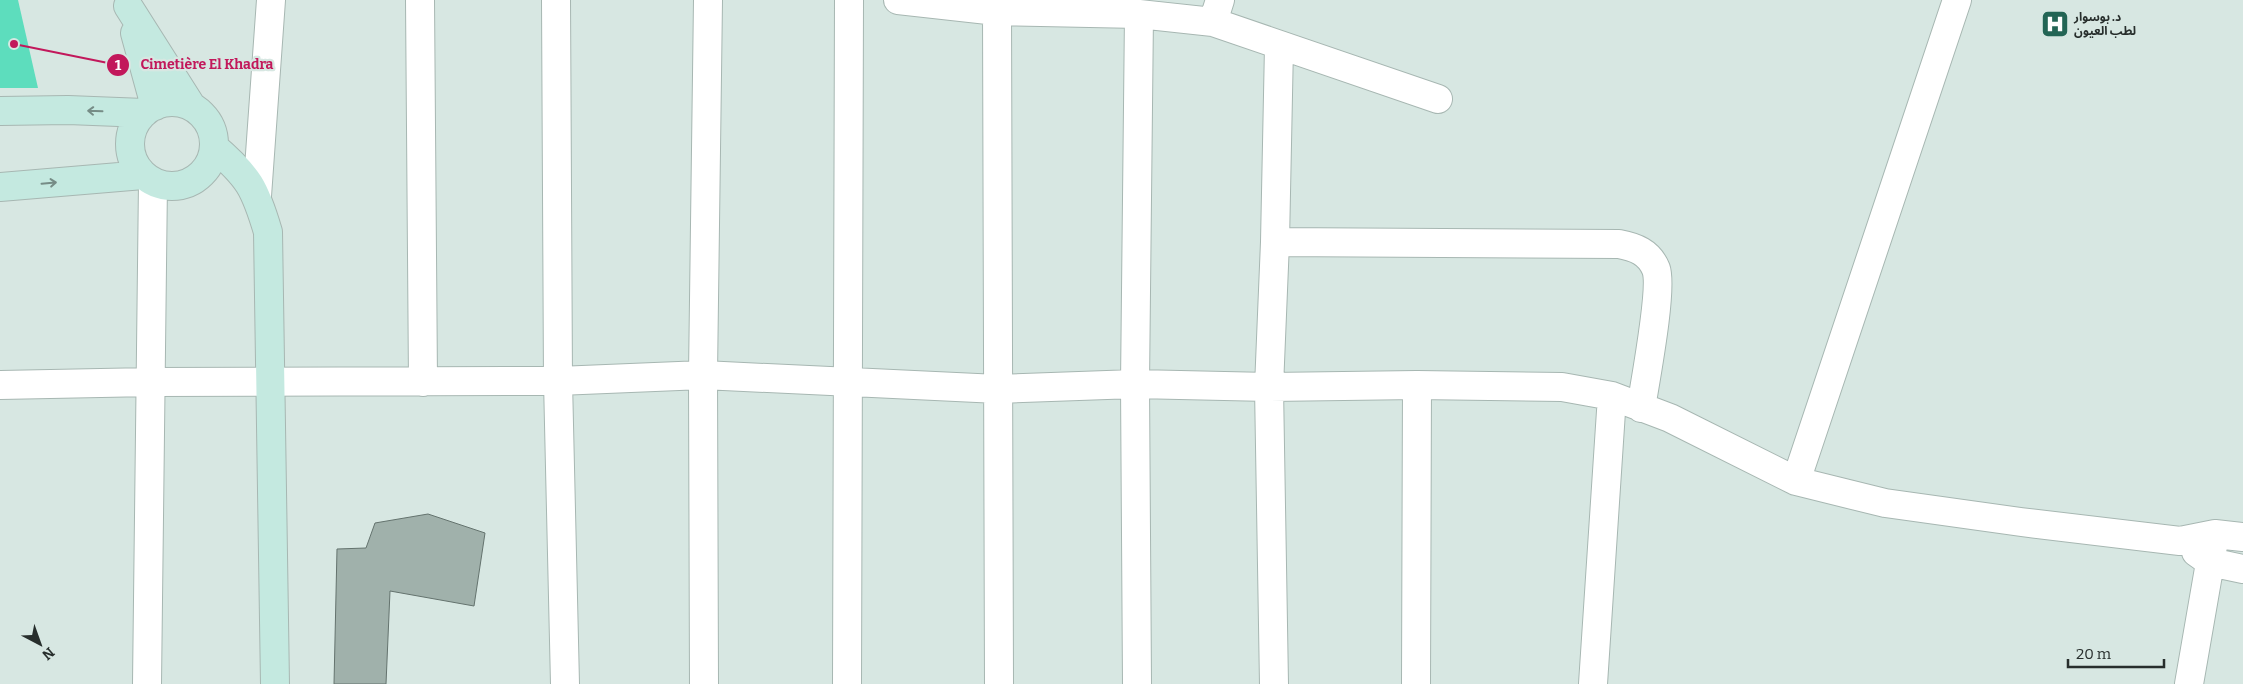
<svg xmlns="http://www.w3.org/2000/svg" width="2243" height="684" font-family="Bitter,'Noto Sans Arabic',serif">
	<style>
		.green { fill: #5dddbd }
		.building { fill: #a0b1ab; stroke: #64736e }
		.lines { fill: none; stroke-linecap: round; stroke-linejoin: round }
		.street-casing { stroke: #a7b7b2; stroke-width: 30 }
		.secondary-casing { stroke: #a7b7b2; stroke-width: 30 }
		.street { stroke: #fff; stroke-width: 28 }
		.secondary { stroke: #c4e9e0; stroke-width: 28 }
		.oneway { stroke: #768c86 }
		.labels { text-anchor: middle; stroke-width: 4.5; stroke-linejoin: round; paint-order: stroke }
		.poi-label { font-size: 12px; font-weight: bold; fill: #272e2c; stroke: #d7e7e2; text-anchor: start }
		.leader { fill: none; stroke: #c2185b; stroke-width: 2 }
		.callout-dot { fill: #c2185b; stroke: #d7e7e2; stroke-width: 2 }
		.mark-label { font-size: 15px; text-anchor: middle; font-weight: bold; fill: #fff }
		.callout-label { font-size: 14px; text-anchor: middle; font-weight: bold; fill: #c2185b; stroke: #d7e7e2; stroke-width: 4.5; stroke-linejoin: round; paint-order: stroke }
	</style>
	<rect width="100%" height="100%" fill="#d7e7e2"/>
	<path class="green" d="M0,0H18L38,88H0Z"/>
	<path class="building" d="M428,514L485,533L474,606L390,591L386,684H334L337,549L366,548L375,523Z"/>
	<g class="lines">
		<g class="street-casing">
			<path id="street" d="M420,0L423,382
				M556,0L558,381L565,684
				M898,0L997,11L1139,14L1213,22L1438,99
				M997,11L999,684
				M1213,22L1220,0
				M257,196L271,0
				M1275,242L1619,244C1635,247 1649,252 1656,269C1663,288 1645,382 1641,408
				M0,385L151,382L558,381L703,375L998,389L1135,384L1269,387L1417,385L1562,387L1612,396L1670,418L1796,481L1885,503L2021,522L2180,541L2215,534L2243,537
				M1796,481L1957,0
				M2196,552L2210,562L2243,569
				M147,684L153,182
				M704,684L703,375L708,0
				M847,684L849,0
				M1137,684L1135,384L1139,14
				M1274,684L1269,387L1275,242L1279,46
				M1416,684L1417,385
				M1593,684L1612,396
				M2189,684L2215,534"/>
		</g>
		<g class="secondary-casing">
			<path id="secondary" d="M128,6L192,107
				M135,33L155,106
				M130 144a42 42 0 1 1 84 0a42 42 0 1 1-84 0Z
				M0,111L68,110L144,113
				M214,147C249,177 255,188 268,232L275,684
				M0,187L143,175"/>
		</g>
		<use href="#street" class="street"/>
		<use href="#secondary" class="secondary"/>
	</g>
	<defs><path id="oneway-shaft" d="M-6 0H5M1.5-3L5.5 0L1.5 3" fill="none" stroke-width="1.6" stroke-linecap="round" stroke-linejoin="round" transform="scale(1.25)"/></defs>
	<g class="oneway">
		<use href="#oneway-shaft" transform="translate(95 111) rotate(-178)"/>
		<use href="#oneway-shaft" transform="translate(49 183) rotate(-5)"/>
	</g>
	<defs>
		<g id="hospital-square" transform="scale(1.4375)"><rect x="-9" y="-9" width="18" height="18" rx="4" fill="#236555" stroke="#d7e7e2"/><path d="M-5-5h3v3.5h4V-5h3V5h-3V1.5h-4V5h-3Z" fill="#fff"/></g>
	</defs>
	<g fill-rule="evenodd">
		<use href="#hospital-square" x="2055" y="24"/>
	</g>
	<g class="labels">
		<g class="poi-label">
			<text x="2074" y="21">د. بوسوار<tspan x="2074" dy="14">لطب العيون</tspan></text>
		</g>
	</g>
	<path class="leader" d="M14 44L118 65"/>
	<g class="callout-dot">
		<circle cx="14" cy="44" r="5"/>
		<circle cx="118" cy="65" r="12"/>
	</g>
	<g class="mark-label">
		<text x="118" y="70">1</text>
	</g>
	<g class="callout-label">
		<text x="207" y="69">Cimetière El Khadra</text>
	</g>
	<g transform="translate(40 644) rotate(139)" stroke="#d7e7e2" stroke-width="4" paint-order="stroke">
	<path d="M0-4L9 19L0 12L-9 19Z" fill="#272e2c"/>
	<text y="-8" font-size="14" font-weight="bold" text-anchor="middle" fill="#272e2c">N</text>
	</g>
	<path d="M2068 659v8h96v-8" fill="none" stroke="#272e2c" stroke-width="2.5"/>
	<text x="2076" y="659" font-size="15" fill="#272e2c" stroke="#d7e7e2" stroke-width="4" paint-order="stroke">20 m</text>
</svg>
